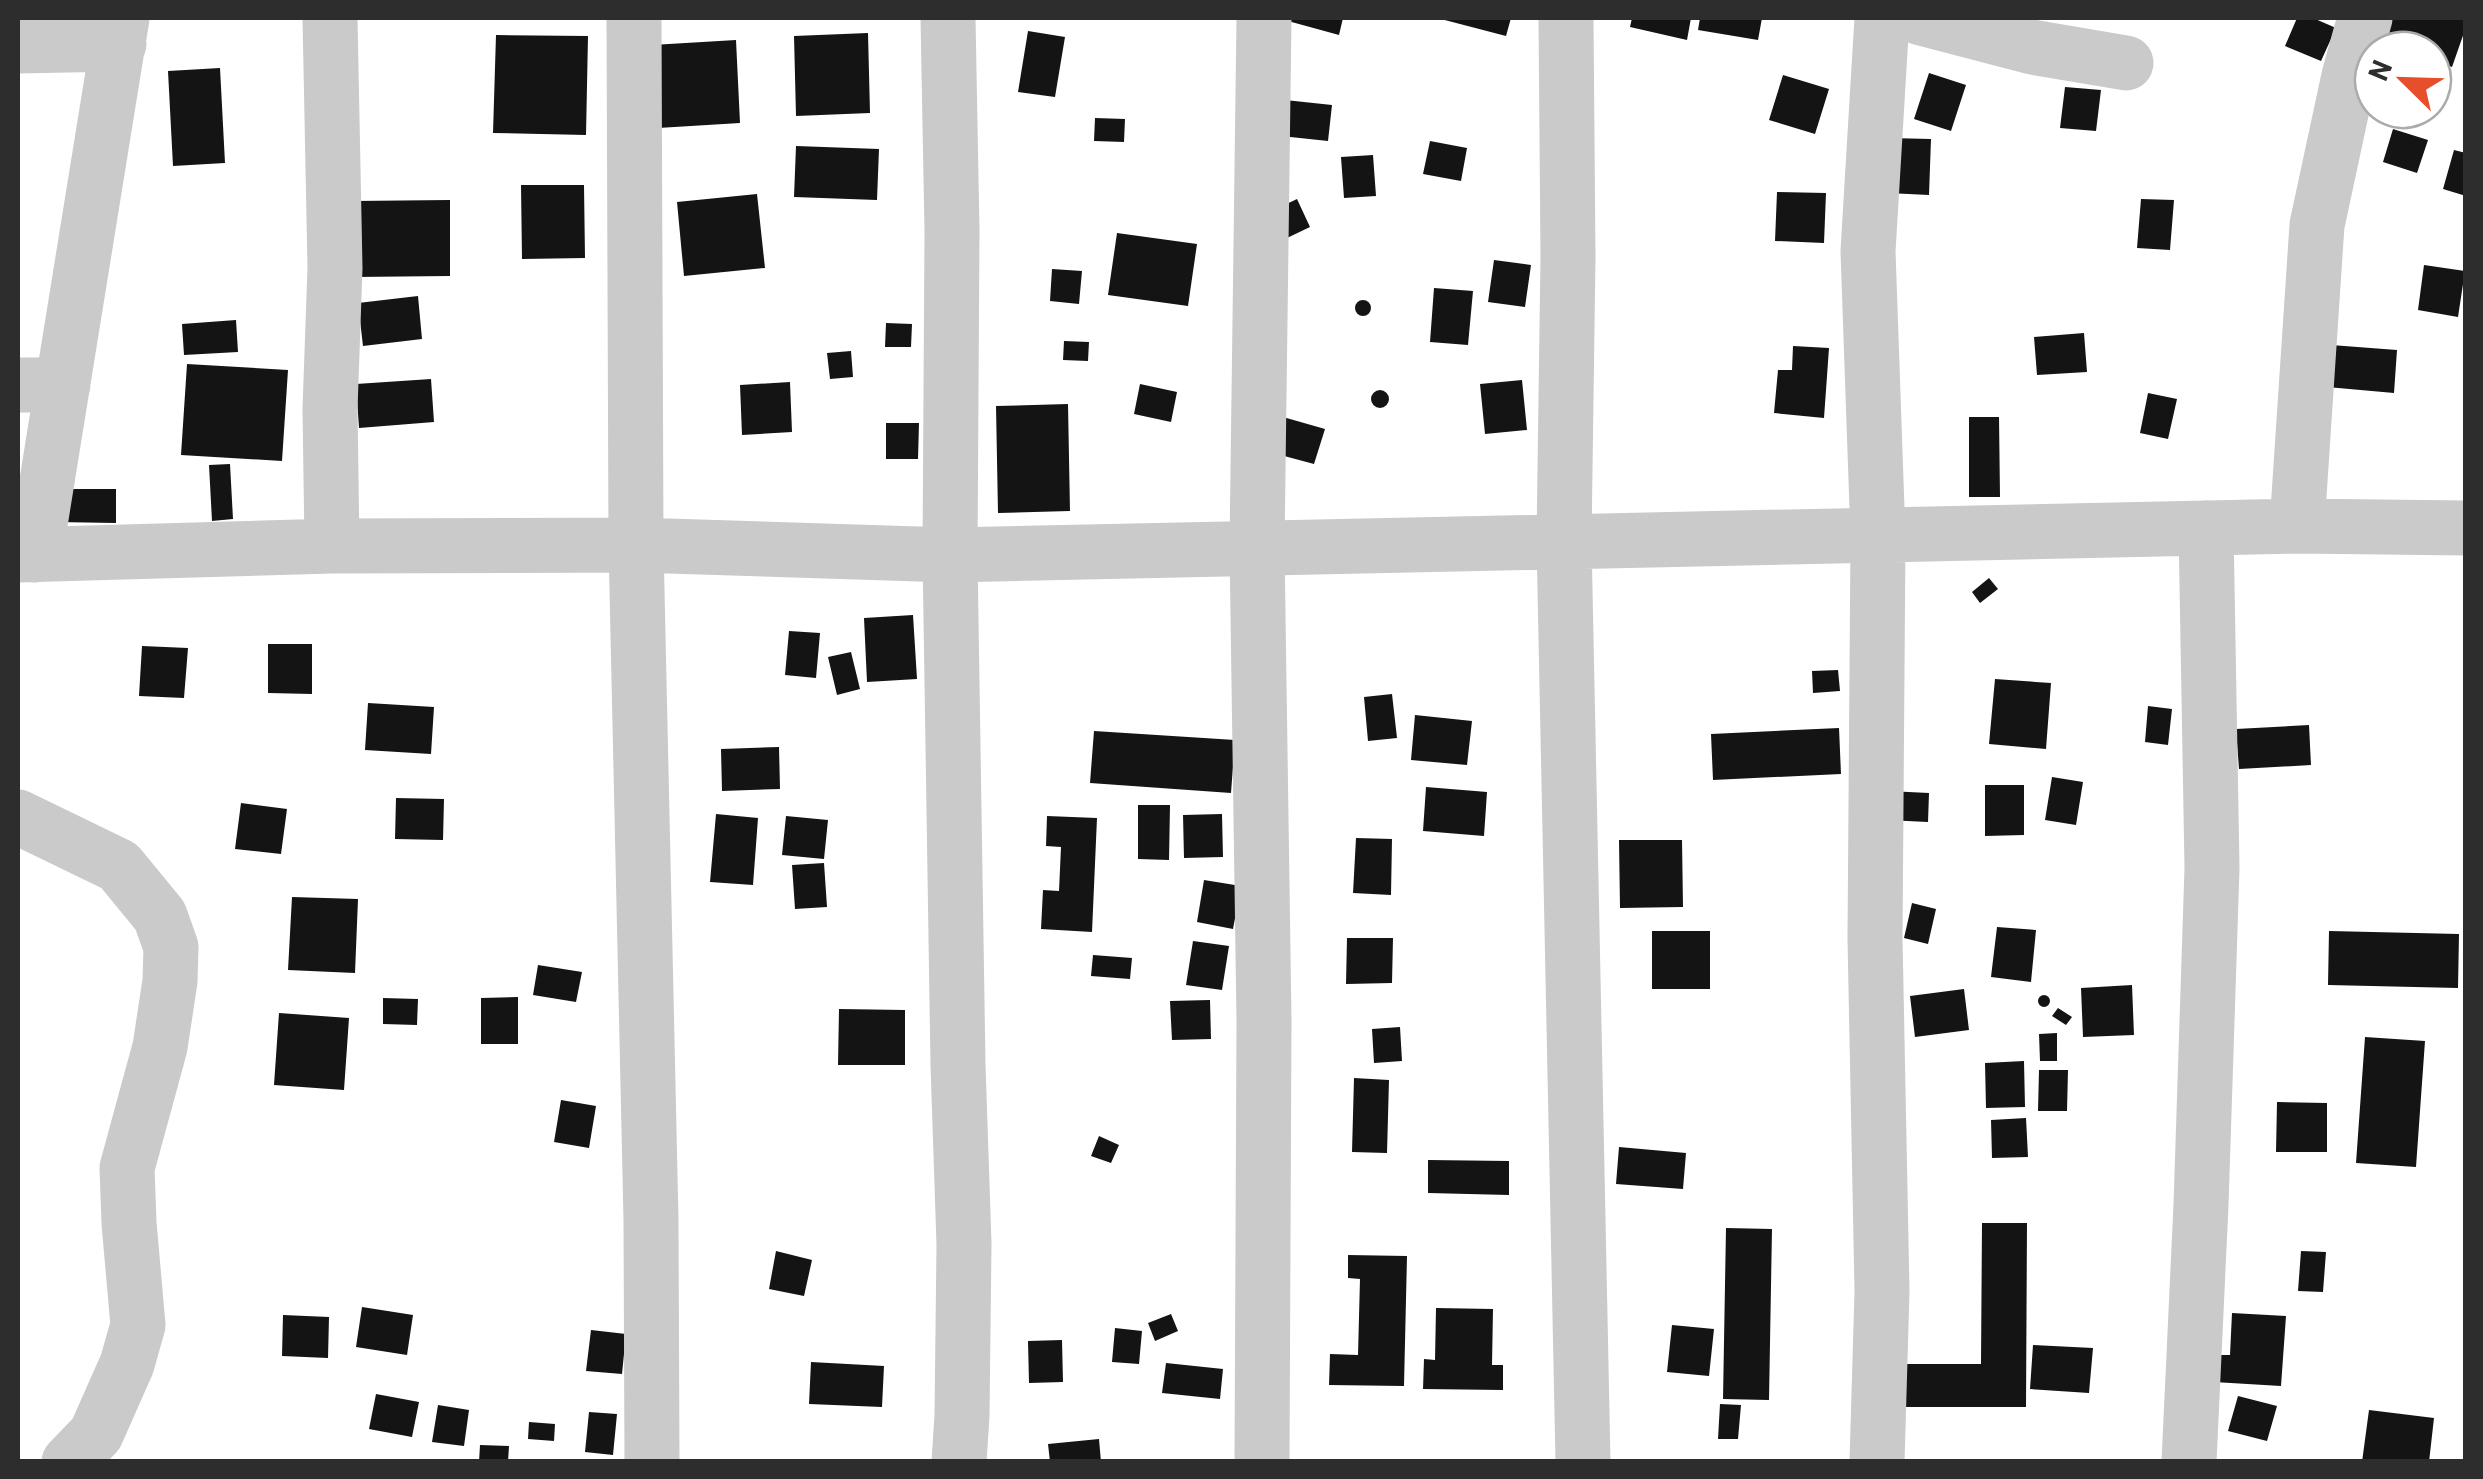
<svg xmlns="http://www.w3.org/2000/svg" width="2483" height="1479" font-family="Barlow,sans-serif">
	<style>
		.building { fill: #141414 }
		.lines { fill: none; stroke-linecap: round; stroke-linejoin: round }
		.minor { stroke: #cacaca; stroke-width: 55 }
	</style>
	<rect width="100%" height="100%" fill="#fff"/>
	<path class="building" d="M1277,18H1343L1339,35Z
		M1437,18H1511L1506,36Z
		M1632,18H1691L1687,40L1630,27Z
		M1700,18H1762L1758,40L1698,30Z
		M2297,18H2313L2336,28L2321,61L2285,46Z
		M2385,18H2466V27L2452,67L2433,61V50H2401L2377,42Z
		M1028,31L1065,37L1055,97L1018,92Z
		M868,33L870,113L796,116L794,36Z
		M496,35L588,36L586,135L493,133Z
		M736,40L740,123L658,128L652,45Z
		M220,68L225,163L173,166L168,71Z
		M1929,73L1966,85L1951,131L1914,119Z
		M1783,75L1829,89L1815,134L1769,120Z
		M2065,87L2101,90L2096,131L2060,128Z
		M1285,100L1332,105L1328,141L1281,136Z
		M1095,118L1125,119L1124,142L1094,141Z
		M2393,129L2428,140L2417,173L2383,162Z
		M1890,138L1931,139L1929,195L1888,193Z
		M1430,141L1467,148L1461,181L1423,174Z
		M796,146L879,149L877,200L794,197Z
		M2454,150L2466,153V196L2443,189Z
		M1373,155L1376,196L1344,198L1341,157Z
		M521,185H584L585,258L522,259Z
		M1777,192L1826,193L1824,243L1775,241Z
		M757,194L765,268L684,276L677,202Z
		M1297,199L1310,227L1287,238L1274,210Z
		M2141,199L2174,200L2170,250L2137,248Z
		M450,200V276L354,277L353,201Z
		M1117,233L1197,244L1188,306L1108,295Z
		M1494,260L1531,265L1525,307L1488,302Z
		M2424,265L2465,271L2458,317L2418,310Z
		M1052,269L1082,271L1079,304L1050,301Z
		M1434,288L1473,291L1468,345L1430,342Z
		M418,296L422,339L363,346L358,303Z
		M1355 308a8 8 0 1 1 16 0a8 8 0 1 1-16 0Z
		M236,320L238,352L184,355L182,324Z
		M886,323L912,324L911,347H885Z
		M2084,333L2087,372L2037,375L2034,337Z
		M1064,341L1089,342L1088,361L1063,360Z
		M2331,345L2397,350L2394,393L2327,387Z
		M1793,346L1829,348L1824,418L1774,413L1778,370H1792Z
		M851,351L853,377L830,379L827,353Z
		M187,364L288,370L282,461L181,455Z
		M431,379L434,422L359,428L356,384Z
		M1522,380L1527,430L1485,434L1480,384Z
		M790,382L792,432L742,435L740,385Z
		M1140,384L1177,392L1171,422L1134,414Z
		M1371 399a9 9 0 1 1 18 0a9 9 0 1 1-18 0Z
		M2148,393L2177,399L2168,439L2140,433Z
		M1068,404L1070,511L998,513L996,406Z
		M1283,417L1325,429L1314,464L1273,453Z
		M1969,417H1999L2000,497H1969Z
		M886,423H919L918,459H886Z
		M230,464L233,519L212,521L209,465Z
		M56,489H116V523L56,522Z
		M1989,578L1998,589L1980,603L1972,592Z
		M913,615L917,679L867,682L864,618Z
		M789,631L820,633L816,678L785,675Z
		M268,644H312V694L268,693Z
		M142,646L188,648L184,698L139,696Z
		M851,652L860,689L837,695L828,657Z
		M1838,670L1840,691L1813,693L1812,671Z
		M1995,679L2051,683L2046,749L1989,744Z
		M1392,694L1397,738L1368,741L1364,697Z
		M368,703L434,707L431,754L365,750Z
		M2148,706L2172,709L2168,745L2145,742Z
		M1415,715L1472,721L1467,765L1411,760Z
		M2309,725L2311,765L2239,769L2236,729Z
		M1839,728L1841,774L1713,780L1711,734Z
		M1094,731L1235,740L1231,793L1090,783Z
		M779,747L780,789L722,791L721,749Z
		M2052,777L2083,782L2076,825L2045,820Z
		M1985,785H2024V835L1985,836Z
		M1426,787L1487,792L1484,836L1423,831Z
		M1888,791L1929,793L1928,822L1886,820Z
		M396,798L444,799L443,840L395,839Z
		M241,803L287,809L281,854L235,849Z
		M1138,805H1170L1169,860L1138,859Z
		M716,814L758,818L753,885L710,882Z
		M1222,814L1223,857L1184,858L1183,815Z
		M786,816L828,820L824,859L782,855Z
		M1047,816L1097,818L1092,932L1041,929L1043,890L1059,891L1061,847L1046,846Z
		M1356,838L1392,839L1391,895L1353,893Z
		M1619,840H1682L1683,907L1620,908Z
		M824,863L827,907L795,909L792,865Z
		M1204,880L1241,886L1233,929L1197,922Z
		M292,897L358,899L355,973L288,970Z
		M1912,903L1936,909L1928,944L1904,938Z
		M1997,927L2036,930L2031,982L1991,977Z
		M1652,931H1710V989H1652Z
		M2329,931L2459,934L2458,988L2328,985Z
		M1347,938H1393L1392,983L1346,984Z
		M1193,941L1229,946L1222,990L1186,985Z
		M1093,955L1132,958L1130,979L1091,976Z
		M538,965L582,972L576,1002L533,995Z
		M2132,985L2134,1035L2083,1037L2081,988Z
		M1964,989L1969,1030L1915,1037L1910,996Z
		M2038 1001a6 6 0 1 1 12 0a6 6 0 1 1-12 0Z
		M518,997V1044H481V998Z
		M383,998L418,999L417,1025L383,1024Z
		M1210,1000L1211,1039L1172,1040L1170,1001Z
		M2058,1008L2072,1017L2066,1025L2052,1016Z
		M839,1009L905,1010V1065H838Z
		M279,1013L349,1018L344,1090L274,1085Z
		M1400,1027L1402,1061L1374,1063L1372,1029Z
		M2057,1033V1061H2040L2039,1034Z
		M2365,1037L2425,1041L2416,1167L2356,1163Z
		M2024,1061L2025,1107L1986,1108L1985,1063Z
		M2039,1070H2068L2067,1111H2038Z
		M1354,1078L1389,1080L1387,1153L1352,1152Z
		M561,1100L596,1106L589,1148L554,1142Z
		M2277,1102L2327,1103V1152H2276Z
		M2026,1118L2028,1157L1992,1158L1991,1120Z
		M1099,1136L1119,1145L1111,1163L1091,1156Z
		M1619,1147L1686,1153L1683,1189L1616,1184Z
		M1428,1160L1509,1161V1195L1428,1193Z
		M1982,1223H2027L2026,1407H1892L1893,1364H1981Z
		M1726,1228L1772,1229L1769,1400L1723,1399Z
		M776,1251L812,1260L804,1296L769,1289Z
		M2301,1251L2326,1252L2323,1292L2298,1291Z
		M1348,1255L1407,1256L1404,1386L1329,1385L1330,1354L1358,1355L1360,1279L1348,1278Z
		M362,1307L413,1315L407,1355L356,1347Z
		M1436,1308L1493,1309L1492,1365H1503V1390L1423,1389L1424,1359L1435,1360Z
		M2232,1313L2286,1316L2281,1386L2214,1382L2216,1355H2230Z
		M1171,1314L1178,1331L1155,1341L1148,1323Z
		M283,1315L329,1317L328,1358L282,1356Z
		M1672,1325L1714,1329L1709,1376L1667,1372Z
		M1115,1328L1142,1331L1139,1364L1112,1362Z
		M591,1330L626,1334L622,1374L586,1371Z
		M1062,1340L1063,1382L1029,1383L1028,1341Z
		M2033,1345L2093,1348L2089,1393L2030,1389Z
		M811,1362L884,1366L882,1407L809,1404Z
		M1166,1363L1223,1369L1220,1399L1162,1393Z
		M376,1394L419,1402L412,1437L369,1429Z
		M2238,1396L2277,1406L2267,1441L2228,1431Z
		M1720,1404L1741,1405L1738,1439H1718Z
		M438,1405L469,1410L464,1446L432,1442Z
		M2369,1410L2434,1418L2429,1462H2362Z
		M589,1412L617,1414L613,1455L585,1452Z
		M529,1422L555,1424L554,1441L528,1439Z
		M1099,1439L1101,1462H1050L1048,1444Z
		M480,1445L509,1446L508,1462H479Z"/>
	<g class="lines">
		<path class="minor" d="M330,18L335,268L330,409L332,546
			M634,18L636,545L651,1220L652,1462
			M948,18L952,231L950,555L958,1065L964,1244L962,1416L959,1462
			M1566,18L1568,257L1564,541L1583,1462
			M1921,18L2032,47L2126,63
			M18,46L119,44
			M18,385H63
			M2297,526L2317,225L2349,76L2365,18
			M18,555L332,546L636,545L950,555L2297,526L2466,528
			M35,555L122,18
			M18,817L119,866L160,916L171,947L170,981L160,1047L127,1168L129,1223L138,1325L127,1364L96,1434L69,1462
			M1262,1462L1264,1020L1257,547L1264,18
			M1877,1462L1882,1291L1875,938L1878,537L1868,251L1882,18
			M2189,1462L2201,1205L2212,868L2206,528"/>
	</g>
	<rect width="2483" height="1479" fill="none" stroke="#2d2d2d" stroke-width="40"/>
	<g transform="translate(2403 80) rotate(293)"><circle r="48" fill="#ffffff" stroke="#ababab" stroke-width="2.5"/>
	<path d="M0-8L18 38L0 25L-18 38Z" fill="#e74e2c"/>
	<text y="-15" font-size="28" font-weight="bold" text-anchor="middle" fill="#2d2d2d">N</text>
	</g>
</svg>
